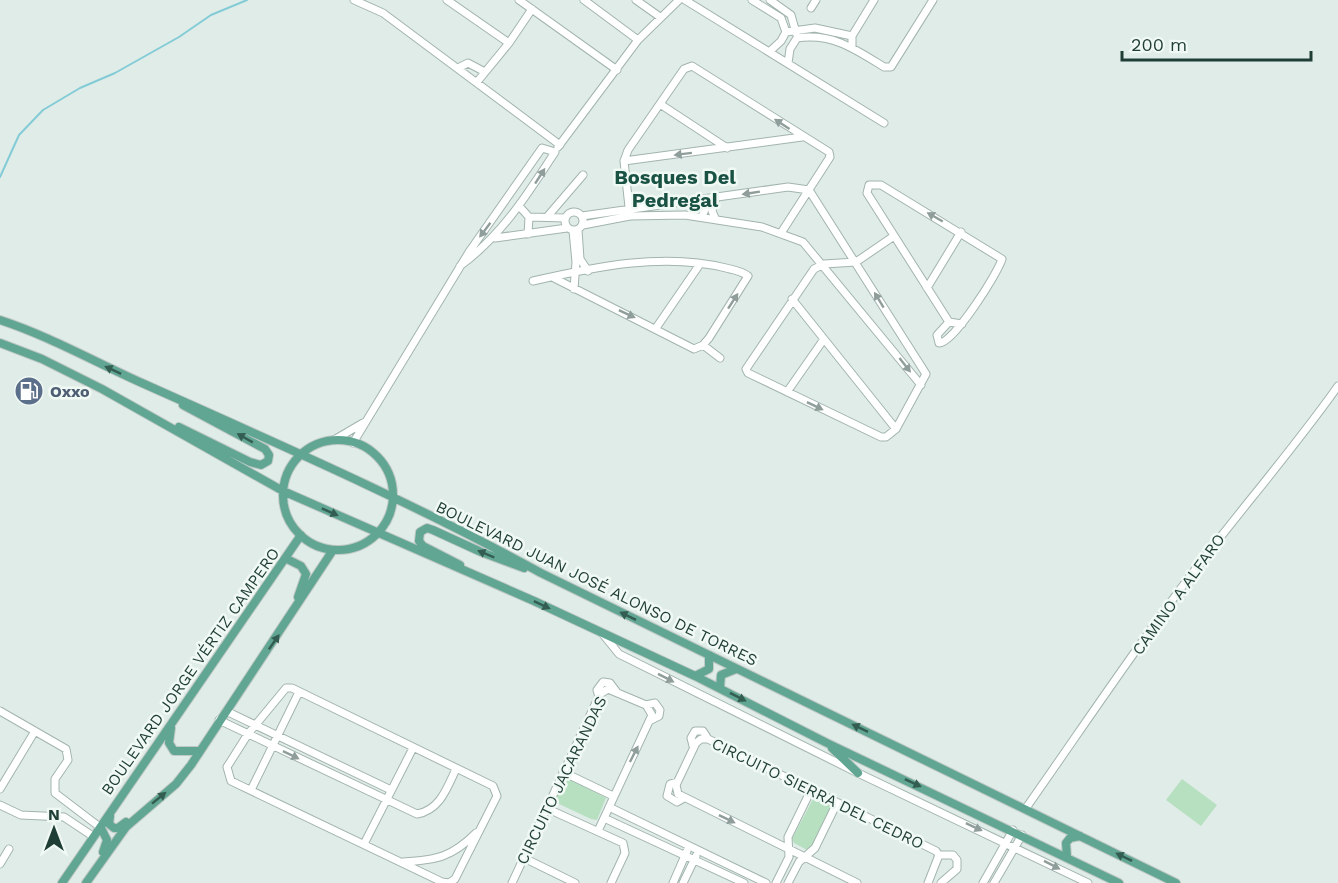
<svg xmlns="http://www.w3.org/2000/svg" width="1338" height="883" font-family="'Work Sans',sans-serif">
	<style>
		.green { fill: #b7e0c1 }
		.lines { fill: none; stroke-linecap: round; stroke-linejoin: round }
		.stream { stroke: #83ccd7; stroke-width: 2 }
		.minor-casing { stroke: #a2b4ae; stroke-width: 9 }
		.major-casing { stroke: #c0c9c6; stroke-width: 10 }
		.minor { stroke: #fff; stroke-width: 7 }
		.major { stroke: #61a692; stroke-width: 8 }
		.oneway { fill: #8f9e9a }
		.oneway2 { fill: #335d51 }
		.labels { text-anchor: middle; stroke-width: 5; stroke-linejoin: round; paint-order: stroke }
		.service-label { font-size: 16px; font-weight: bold; fill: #4e5e75; stroke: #f1f9f5; text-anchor: start }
		.street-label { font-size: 16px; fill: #1f3e35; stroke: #f1f9f5 }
		.quarter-label { font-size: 20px; font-weight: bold; fill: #195243; stroke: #f1f9f5 }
	</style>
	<rect width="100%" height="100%" fill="#e0ece7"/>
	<path class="green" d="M568,778L606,798L597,820L591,819L557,803C554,795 561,782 568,778Z
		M1182,779L1217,805L1201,826L1166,800Z
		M815,795L830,802L831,806L814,844L807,850L794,843L792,839Z"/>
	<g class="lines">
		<path class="stream" d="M0,177L19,135L43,110L80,88L115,73L179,37L211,15L247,0"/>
		<g class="minor-casing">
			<path id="minor" d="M354,0L383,13L560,145
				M447,0L509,43
				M519,0L617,70
				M584,0L638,40
				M636,0L660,17
				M685,0L884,123
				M752,0L781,18L786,32L781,41L769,52
				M770,0L791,15L796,33
				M811,8L816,0
				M786,32L815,28L852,36
				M852,47V36L874,0
				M788,63L790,49L797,38C833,33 855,49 884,67H891L933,0
				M458,68L468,63L485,72
				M477,82L509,43L532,9
				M660,104L727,148
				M558,147L638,40L679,0
				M624,161L802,137
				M699,201L706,207L702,217
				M519,206L529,217L565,218
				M565 221a9 9 0 1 1 18 0a9 9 0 1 1-18 0Z
				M582,216L788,187L809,190L926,374L896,429L886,437H881L748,373L746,369L814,269L824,264L856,262L894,236
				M630,216L624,161L628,150L684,69L692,66L829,152L830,157L781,233
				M547,217L583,175
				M715,218L712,211L716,198
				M583,225L630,216L685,215L762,227L803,242L921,385
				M578,230L580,259L588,271
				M573,231L576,262L574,289
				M528,234L529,217
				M495,238L567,228
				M533,281C594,267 664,252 726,268C734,270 742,271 748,276L709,338L703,345L694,349L552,277
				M927,288L961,232
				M792,299L896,429
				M949,322L937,335L939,343C953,344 998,273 1002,259L881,185H869L867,193L949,322L962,324
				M656,328L700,264
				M703,345L720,358
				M787,392L824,339
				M334,440L363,423
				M353,443L469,252L542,148L555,152C527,195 502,235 460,266
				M602,633L619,654L858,773L1088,883
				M286,688H292L493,786L497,796L455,879L449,883L442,882L231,781L227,767L248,734Z
				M599,697L597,690L603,682L610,683L616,691
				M646,705L655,703L660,710L659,716L651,720
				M0,711L66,749L68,760L55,779V793L101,828
				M226,711L391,790
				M219,720L417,814C440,810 447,788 456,769
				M693,746L691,738L695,731H703L708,739
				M563,772L613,796
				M677,782L670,784L667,796L677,802L684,798
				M0,789L35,731
				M251,790L299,692
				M0,805L21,815L64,817L94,837
				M609,807L766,883
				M546,808L623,843L625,853L611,883
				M1026,808C1076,737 1124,665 1176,595C1228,524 1287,458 1338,386
				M604,818L744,883
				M364,844L413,748
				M939,855H953L957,860V869L941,883
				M524,858L575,883
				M403,862C437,860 452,857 476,833
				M0,864L9,849
				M512,883L600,694L608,689L646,705L652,715L598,831
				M673,883L687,851
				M683,883L696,856
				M776,883L789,857L788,837L811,790
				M788,883L799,862L815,848L837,803
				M857,883L678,794L676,785L696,743L701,739H708L936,851L939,855
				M928,883L939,855
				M983,883L1013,830
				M994,883L1022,835"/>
		</g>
		<g class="major-casing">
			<path id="major" d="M0,320C49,336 95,362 142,383C276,443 412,502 541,573L1176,883
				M0,343L42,359L102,389L283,491L534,601L695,676L827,743L1119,883
				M179,427L250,462L261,465L268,461L269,455L265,449L183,405
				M283 495a55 55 0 1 1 110 0a55 55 0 1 1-110 0Z
				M287,559L301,566L306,574L298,597
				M460,565L423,546L419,541L420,532L427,528L433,530L481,552L524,568
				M695,676L709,669V655
				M720,688L721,675L736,669
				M171,728L169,743L174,751H200
				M832,748L858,773
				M110,816L109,824L114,828H118L126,822
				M101,828L107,840L103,852
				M1067,857L1066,843L1070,838L1080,836
				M62,883L301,535
				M86,883L126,827L176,784L191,765L333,550"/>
		</g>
		<use href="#minor" class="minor"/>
		<use href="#major" class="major"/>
	</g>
	<defs><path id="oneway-solid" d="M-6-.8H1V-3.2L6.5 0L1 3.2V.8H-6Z" transform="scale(1.5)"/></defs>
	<g class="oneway">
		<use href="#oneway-solid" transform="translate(782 124) rotate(-147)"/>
		<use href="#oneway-solid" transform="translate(683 154) rotate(173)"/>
		<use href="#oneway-solid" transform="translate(540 176) rotate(-57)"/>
		<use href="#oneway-solid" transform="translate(751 193) rotate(171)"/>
		<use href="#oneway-solid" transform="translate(935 217) rotate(-150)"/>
		<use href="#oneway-solid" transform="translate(485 230) rotate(127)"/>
		<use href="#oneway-solid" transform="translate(879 300) rotate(-121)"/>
		<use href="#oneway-solid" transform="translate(733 301) rotate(-57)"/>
		<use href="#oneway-solid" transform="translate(627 314) rotate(25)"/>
		<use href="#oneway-solid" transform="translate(905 365) rotate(52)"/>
		<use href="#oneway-solid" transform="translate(815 406) rotate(26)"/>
		<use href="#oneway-solid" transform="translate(666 678) rotate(27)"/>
		<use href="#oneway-solid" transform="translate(634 754) rotate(-63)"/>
		<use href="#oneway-solid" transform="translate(291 755) rotate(26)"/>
		<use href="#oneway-solid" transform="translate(727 819) rotate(26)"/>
		<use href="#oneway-solid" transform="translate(974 827) rotate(25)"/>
		<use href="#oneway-solid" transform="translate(1052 865) rotate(27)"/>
	</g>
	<g class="oneway2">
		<use href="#oneway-solid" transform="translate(113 370) rotate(-155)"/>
		<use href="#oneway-solid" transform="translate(245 438) rotate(-151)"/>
		<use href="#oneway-solid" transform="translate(330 512) rotate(24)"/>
		<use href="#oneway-solid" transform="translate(486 554) rotate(-157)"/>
		<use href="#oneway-solid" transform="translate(542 605) rotate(25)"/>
		<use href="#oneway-solid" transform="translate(628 616) rotate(-154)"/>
		<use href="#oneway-solid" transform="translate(274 642) rotate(-55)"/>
		<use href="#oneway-solid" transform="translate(738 697) rotate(27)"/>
		<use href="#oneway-solid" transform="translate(860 728) rotate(-154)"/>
		<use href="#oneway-solid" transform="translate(913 783) rotate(25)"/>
		<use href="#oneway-solid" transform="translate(159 798) rotate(-39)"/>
		<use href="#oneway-solid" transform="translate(1124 857) rotate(-154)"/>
	</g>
	<defs>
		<g id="fuel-disc" transform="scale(1.5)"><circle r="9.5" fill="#5c6f8a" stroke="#f1f9f5"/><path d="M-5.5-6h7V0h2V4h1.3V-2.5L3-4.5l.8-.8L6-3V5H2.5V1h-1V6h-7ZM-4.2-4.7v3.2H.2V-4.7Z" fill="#fff"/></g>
	</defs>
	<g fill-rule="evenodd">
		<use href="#fuel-disc" x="29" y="391"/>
	</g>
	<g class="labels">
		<g class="service-label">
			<text x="50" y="397">Oxxo</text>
		</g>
		<g class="street-label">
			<text transform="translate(597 583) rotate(26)" y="6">BOULEVARD JUAN JOSÉ ALONSO DE TORRES</text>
			<text transform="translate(1178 594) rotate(-54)" y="6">CAMINO A ALFARO</text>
			<text transform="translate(190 671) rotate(-55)" y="6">BOULEVARD JORGE VÉRTIZ CAMPERO</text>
			<text transform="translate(561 780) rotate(-64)" y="6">CIRCUITO JACARANDAS</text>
			<text transform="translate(818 793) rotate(26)" y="6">CIRCUITO SIERRA DEL CEDRO</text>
		</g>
		<g class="quarter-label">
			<text x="675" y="184">Bosques Del<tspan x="675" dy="23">Pedregal</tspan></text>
		</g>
	</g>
	<g transform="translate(54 829)" stroke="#f1f9f5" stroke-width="4.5" paint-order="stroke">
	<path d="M0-4.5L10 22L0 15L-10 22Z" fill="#1f3e35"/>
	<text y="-9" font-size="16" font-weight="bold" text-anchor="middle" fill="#1f3e35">N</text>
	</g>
	<path d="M1122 51v9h189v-9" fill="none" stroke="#1f3e35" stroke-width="3"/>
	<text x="1131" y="51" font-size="18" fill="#1f3e35" stroke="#f1f9f5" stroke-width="4.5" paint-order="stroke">200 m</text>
</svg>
